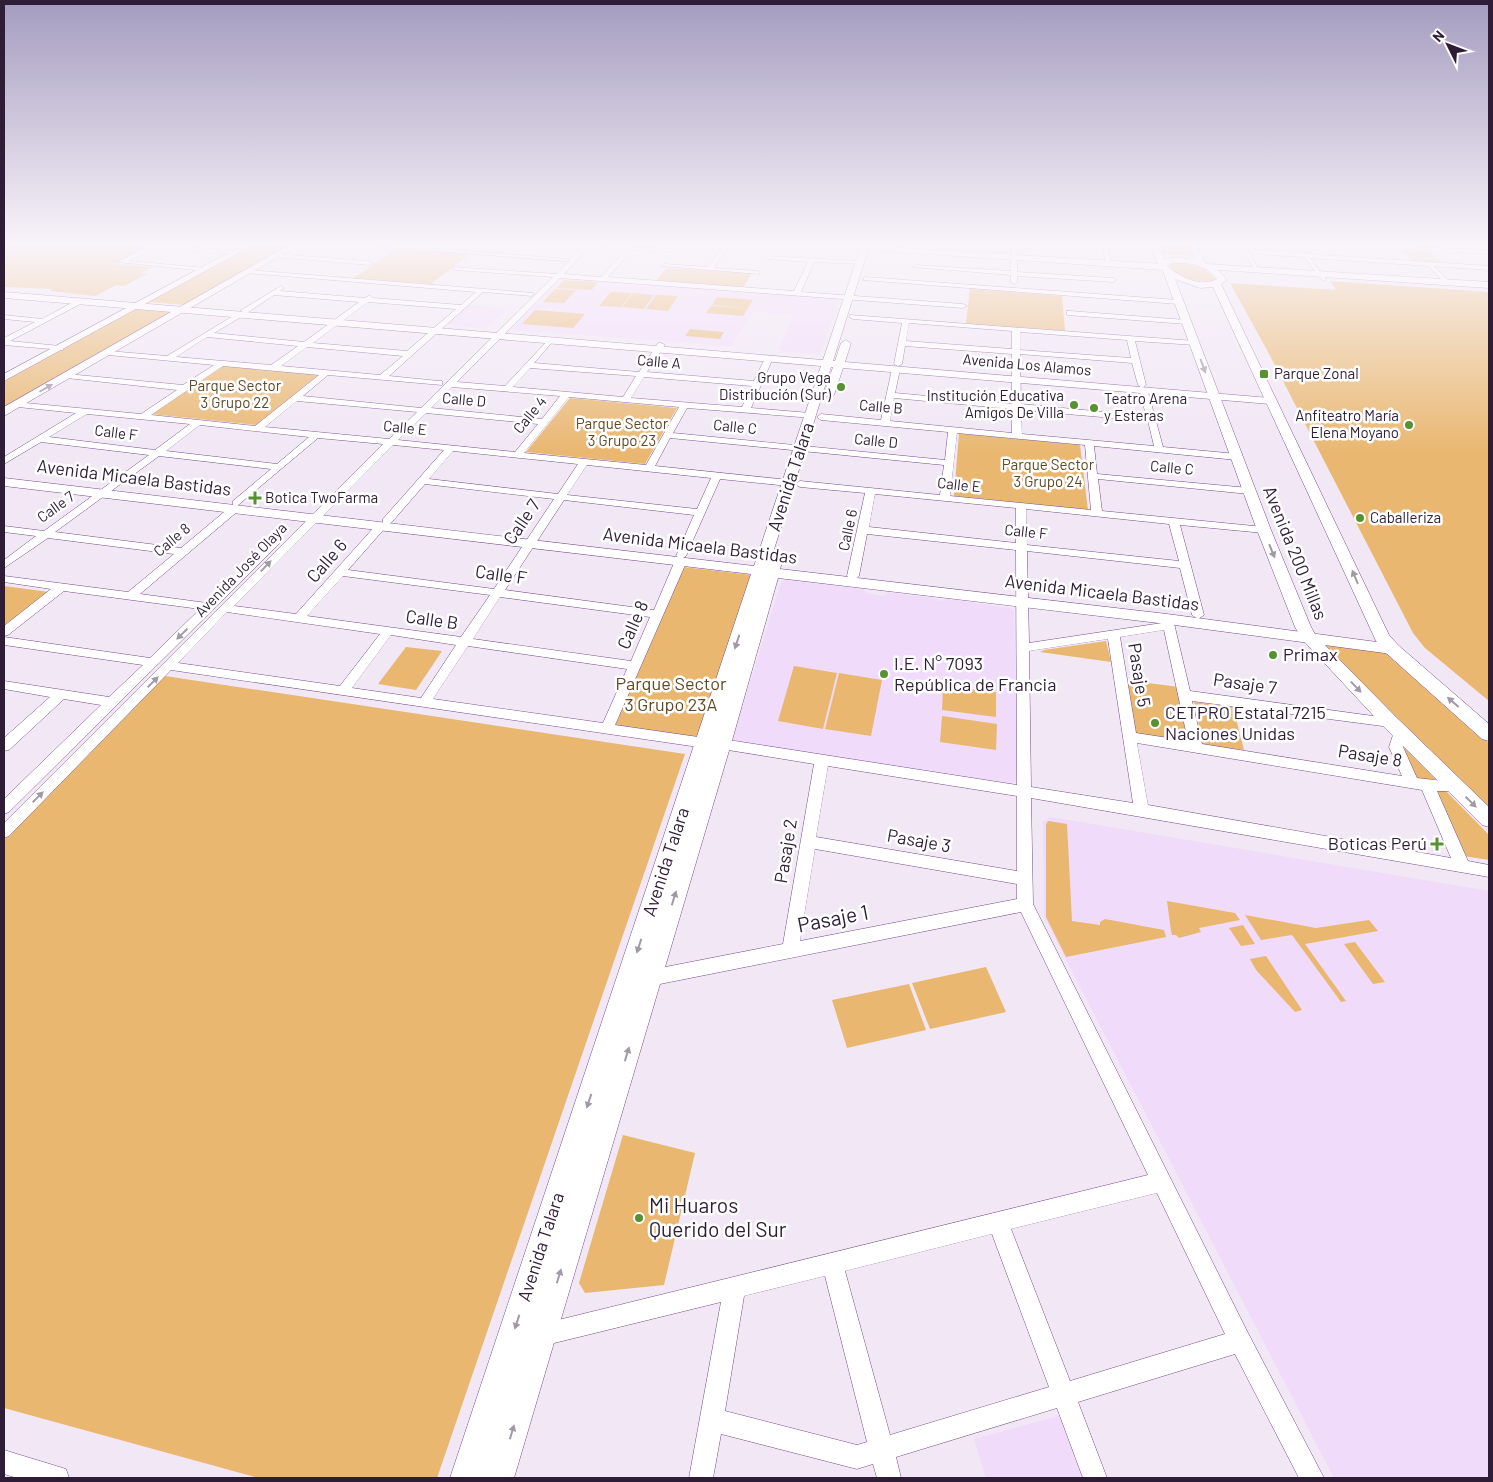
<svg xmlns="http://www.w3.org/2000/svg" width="1493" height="1482" font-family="Barlow,sans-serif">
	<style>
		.built { fill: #f0dbfa }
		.green { fill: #e9b770 }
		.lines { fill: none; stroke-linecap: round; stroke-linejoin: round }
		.pedestrian-casing { stroke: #774c8a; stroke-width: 1 }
		.minor-casing { stroke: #774c8a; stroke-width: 1 }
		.tertiary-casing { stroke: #774c8a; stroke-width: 1 }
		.secondary-casing { stroke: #774c8a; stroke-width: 1 }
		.pedestrian { fill: #fff; fill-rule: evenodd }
		.minor { fill: #fff; fill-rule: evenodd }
		.tertiary { fill: #fff; fill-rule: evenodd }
		.secondary { fill: #fff; fill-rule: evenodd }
		.oneway { fill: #a199a5 }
		.poi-dot { fill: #579230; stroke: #fff; stroke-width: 2 }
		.labels { text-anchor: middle; stroke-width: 5; stroke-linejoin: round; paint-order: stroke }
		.far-street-label { font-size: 15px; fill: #2f1d37; stroke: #fff }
		.far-poi-label { font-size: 15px; fill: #2f1d37; stroke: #fff; text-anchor: start }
		.far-park-label { font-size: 15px; fill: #614822; stroke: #fff }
		.street-label { font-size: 18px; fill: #2f1d37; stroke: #fff }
		.poi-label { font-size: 18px; fill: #2f1d37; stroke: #fff; text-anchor: start }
		.park-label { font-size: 18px; fill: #614822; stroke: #fff }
		.near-street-label { font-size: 21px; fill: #2f1d37; stroke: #fff }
		.near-poi-label { font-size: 21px; fill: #2f1d37; stroke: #fff; text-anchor: start }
	</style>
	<rect width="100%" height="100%" fill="#f1e7f5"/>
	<path class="built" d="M507,246H573L559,257L499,253Z
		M563,278L802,295L796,310L802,297L840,300L820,354L778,351L794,315L752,312L732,346L511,330Z
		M468,305L493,307L492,308L507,310L484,329L447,324Z
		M785,580L863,589L867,593L883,596L889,593L935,598L940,601L948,599L1009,608L1014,611L1018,780L1012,783L739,742L733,738L781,582Z
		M1051,817L1489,891V1478H1334L1044,917L1043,821Z
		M1066,1414L1089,1478H986L974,1439Z"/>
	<path class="green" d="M4,246H150L113,264L153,267L141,273L147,274L124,286L116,285L95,296L50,291L52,289L4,287Z
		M250,246H288L185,305L148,302Z
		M1158,246H1191L1196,256L1161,254Z
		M397,249L470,254L431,284L353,278Z
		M1402,250L1431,252L1443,264L1413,262Z
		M1173,263C1187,262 1207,267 1215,279L1212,282L1189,280L1169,269V264Z
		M667,268L752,273L743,288L656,281Z
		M564,280L598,282L592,290L557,288Z
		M1330,281L1489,292V701L1425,648L1413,633L1267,350L1230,283L1336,290Z
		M555,289L576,290L564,303L543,302Z
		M970,289L1062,296L1065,331L966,323Z
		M611,292L632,293L621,307L599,306Z
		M633,293L654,295L644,309L622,307Z
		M656,295L678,296L668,311L646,309Z
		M717,297L753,300L748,308L712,305Z
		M711,306L748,308L743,316L706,313Z
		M136,309L173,312L4,410V381Z
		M535,310L585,314L573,328L522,324Z
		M690,329L724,332L720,339L685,336Z
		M223,366L320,374L256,425L151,414Z
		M570,398L677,408L645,464L526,452Z
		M959,433L1080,445L1088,510L954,496Z
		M683,567L752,575L698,737L615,726Z
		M4,586L49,592L4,627Z
		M1106,641L1111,662L1040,652L1044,650Z
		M1318,643L1389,653L1489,743V810Z
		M406,647L442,651L416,690L378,684Z
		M794,666L837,673L823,729L778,721Z
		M839,673L882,680L871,736L825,729Z
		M165,676L685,754L437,1478H259L4,1408V840Z
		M1124,680L1179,687L1191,744L1133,736Z
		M943,686L996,692V717L942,710Z
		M1194,702L1233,707L1244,750L1203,745Z
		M942,716L997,724L996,750L940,742Z
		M1406,747L1421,758L1436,779L1424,781L1414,779L1404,749Z
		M1436,788H1443L1489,835V860L1464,856Z
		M1048,821L1067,824L1072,921L1100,925V922L1105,919L1164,930L1166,937L1066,957L1046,917V825Z
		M1167,901L1235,913L1240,920L1199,928L1201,932L1179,938L1176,935H1172L1171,931Z
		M1245,915L1316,928L1369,920L1378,931L1305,944L1346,1001L1341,1002L1292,935L1261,940Z
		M1243,925L1255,944L1241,946L1229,928Z
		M1355,942L1385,982L1373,984L1344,944Z
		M1266,956L1302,1010L1295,1012L1256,970L1250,959Z
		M986,967L1006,1012L930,1029L912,983Z
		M909,984L926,1030L847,1048L832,1000Z
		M623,1135L695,1153L664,1285L585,1293L579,1283Z"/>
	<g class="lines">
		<g class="pedestrian-casing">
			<path id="pedestrian" d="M1250,251L1254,252L1251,255L1259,271H1255L1246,255Z
				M1427,263H1431L1450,282V284H1446L1427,265Z"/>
		</g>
		<g class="minor-casing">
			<path id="minor" d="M149,246H179L238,252L235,254L155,248L129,261L207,268L205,271L117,262Z
				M370,246H401L569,259L566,261Z
				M583,246H590L564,274L601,277L626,250L599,246L676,249L678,252L633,250L608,277L794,291L808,262L767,259L765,256L860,261L862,264L814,262L801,292L963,304L967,306L963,308L560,278L457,382L505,386L550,338L554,340L534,363L639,372L658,343H661L665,345L647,372L754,381L765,358L769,356L773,358L751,408L810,413L814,416L813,418L687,408L673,433L945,460L948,432L821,420L817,417L821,414L881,420L892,369L896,367L900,369L895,393L1012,404V354L905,346L902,364L898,366L894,364L902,323L853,319L849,317L850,315L1195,341L1199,343L1195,345L1135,341L1146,385L1142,388L1138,385L1132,363L1020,354L1021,404L1146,416L1140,390L1147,388L1163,447L1237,454L1242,457L1237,460L1094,446L1097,474L1249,488L1254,491L1249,494L1098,479L1102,511L1264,527L1269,530L1264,533L1180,525L1204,615L1198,619L1192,615L1180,568L1027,551L1029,643L1162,623L1161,619L1167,615L1173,619L1190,691L1395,719L1397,722L1390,727L1192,701L1202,744L1402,776L1389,747L1395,729H1405L1407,732L1403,747L1417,778L1461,783L1463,787L1461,791H1437L1468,861L1489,865V877L1031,798L1033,904L1248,1333L1324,1478H1299L1235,1354L1078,1402L1107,1478H1083L1057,1408L896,1457L901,1478H877L873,1464L857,1469L721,1434L713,1478H689L721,1302L542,1346L534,1343L531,1335L534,1327L542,1324L1148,1175L1021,912L650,986L644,984L641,978L644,972L650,970L783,944L814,764L722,749L715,744L717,740L722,739L1017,785L1016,550L867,534L859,576L857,578H849L847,576L865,493L800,487L795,484L800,481L940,495L944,465L670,438L655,466L789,480L794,483L789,486L720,479L686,556L681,559L676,556L694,515L564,500L505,590L654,610L674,563L680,560L684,561L686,563L615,725L705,738L710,739L712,743L710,747L705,748L171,670L9,836L4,838V823L383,444L318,438L237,506L233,505V501L271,469L159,456L55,532L181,548L230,507H238V511L140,594L207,603L271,541H279L280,543L9,812L4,814V799L101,705L64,699L9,750L4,751V738L50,697L4,689V681L109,697L143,665L4,645V637L150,658L200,609L64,591L8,635L4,636V626L51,589L4,582V576L128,592L174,554L48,538L4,568V560L36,536L4,532V526L44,531L149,455L41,442L4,464V457L76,413L18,407L15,406V402L141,414L177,390L67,378L63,376L67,374L183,385L214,365L108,355L104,353L108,351L167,356L238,313H241V317L214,333L304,342L359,302L274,295L247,313L240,311L281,286L284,288L280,291L365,298L370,295L373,298L461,305L476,292L247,273L249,270L534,293L532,296L483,292L389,376L439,381H442V385L328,375L303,396L421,408L553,277L455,270L453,267L557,274ZM368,302L456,309L407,351L313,343ZM909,323L1012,331V349L906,341ZM1020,332L1127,340L1131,358L1020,350ZM207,337L298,346L271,365L176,357ZM307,347L403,356L380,375L281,366ZM223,366L319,375L255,426L151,415ZM530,368L636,376L623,397L513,387ZM644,377L752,386L742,407L631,398ZM452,387L560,396L542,419L431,408ZM569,397L679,407L646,465L524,453ZM894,398L1012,409V433L890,421ZM297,401L417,412L389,439L265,427ZM1021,410L1148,421L1154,446L1022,434ZM426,413L538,424L515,452L398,440ZM87,414L190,424L155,450L49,437ZM200,425L309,437L277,464L166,451ZM957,433L1085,445L1091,510L950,496ZM393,445L444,450L383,519V523H391L425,484L554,499L494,589L348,570L385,528V524H377L296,614L234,606ZM453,451L578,464L558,494L429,479ZM587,465L711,478L697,509L567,495ZM875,494L1016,508V543L869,527ZM1026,509L1169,524L1179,561L1027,545ZM343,576L490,595L461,637L307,616ZM500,597L650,617L631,661L473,639ZM227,612L380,634L340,686L178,663ZM1164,630L1188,741L1136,733L1120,637ZM391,635L456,645L421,698L352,688ZM1108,639L1133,803L1031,787L1029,651ZM468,646L627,669L603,723L433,699ZM1137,743L1422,790L1451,858L1148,805ZM828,766L1017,796V871L816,837ZM815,849L1017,884V899L800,941ZM1157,1193L1225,1334L1070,1381L1011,1229ZM992,1234L1049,1387L890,1435L845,1271ZM825,1276L867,1442L857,1445L725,1411L744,1296Z
				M723,246H729L714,268L758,271L760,274L661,266L664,264L708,267Z
				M917,246H923V249L918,250Z
				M1011,246H1017V272L1113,278L1116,280L1113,282L1017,276V282L1014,284L1011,282V275L913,267L916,265L1011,271Z
				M1102,246H1108L1111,262L1106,261Z
				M1245,246H1251L1254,250L1301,253L1299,251L1302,249L1307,254L1489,266V270L1310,258L1326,279L1323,281L1304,257L1252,254Z
				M1383,246L1489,250V254L1386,248Z
				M275,254L370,261L373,263L370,265L273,257Z
				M865,277L1178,300L1182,302L1178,304L863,280Z
				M77,300L84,302L10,341L60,346H63V350L4,345V338L35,322L4,319V315L42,319Z
				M1070,311L1186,320L1190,322L1186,324L1067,315V311Z
				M4,1450L66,1469L69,1478H17L4,1474Z"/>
		</g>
		<g class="tertiary-casing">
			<path id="tertiary" d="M832,246H873L1163,264L1167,267L1163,270L868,250L833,361H835L841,343L846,340L851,343L845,362L1270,398L1275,401L1270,404L843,368L834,395L829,398L824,395L833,367H831L771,559H780L782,562L780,569L1167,614L1392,644L1398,645L1400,649L1398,653L1392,654L1167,624L778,578L731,744L514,1478H482L730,690L482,1478H450L751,574L4,486V478L754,566L821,366L4,298V292L823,360L860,250L836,248Z
				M1207,264L1489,282V288L1204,269V265Z"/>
		</g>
		<g class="secondary-casing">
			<path id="secondary" d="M241,246H251L4,381V374Z
				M287,246H297L4,416V407Z
				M1151,246H1159L1164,259L1177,257L1195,260L1189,246H1197L1205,263L1216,268L1227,280L1221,284L1389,635L1398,645L1489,724V741L1482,739L1386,653L1376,641L1213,287L1200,288L1175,279L1271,530L1311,627L1316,636L1396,717L1489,807V827L1482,825L1384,727L1302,639L1295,627L1257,530L1163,271L1156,261ZM1171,263C1188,262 1207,265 1217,279C1201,288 1180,277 1167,266Z"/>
		</g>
		<use href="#pedestrian" class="pedestrian"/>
		<use href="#minor" class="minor"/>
		<use href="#tertiary" class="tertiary"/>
		<use href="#secondary" class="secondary"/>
	</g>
	<defs><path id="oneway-solid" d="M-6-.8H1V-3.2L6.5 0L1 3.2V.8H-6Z" transform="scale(1.25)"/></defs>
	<g class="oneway">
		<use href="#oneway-solid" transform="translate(1203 366) rotate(70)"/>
		<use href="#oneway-solid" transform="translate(46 388) rotate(-30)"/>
		<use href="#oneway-solid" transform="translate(1272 551) rotate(68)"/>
		<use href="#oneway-solid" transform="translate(266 566) rotate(-46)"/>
		<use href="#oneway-solid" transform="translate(1355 577) rotate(-113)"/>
		<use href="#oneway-solid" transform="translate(182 634) rotate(136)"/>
		<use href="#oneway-solid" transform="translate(737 642) rotate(108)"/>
		<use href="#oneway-solid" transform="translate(153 682) rotate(-45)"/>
		<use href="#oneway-solid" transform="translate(1356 687) rotate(46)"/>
		<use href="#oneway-solid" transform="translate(1453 702) rotate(-139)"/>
		<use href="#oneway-solid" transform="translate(38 797) rotate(-45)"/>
		<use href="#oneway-solid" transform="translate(1471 802) rotate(44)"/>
		<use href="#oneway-solid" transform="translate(674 898) rotate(-73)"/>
		<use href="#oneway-solid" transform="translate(639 946) rotate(108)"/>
		<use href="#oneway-solid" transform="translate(627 1054) rotate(-73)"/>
		<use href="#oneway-solid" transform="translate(589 1101) rotate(108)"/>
		<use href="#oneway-solid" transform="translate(559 1276) rotate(-73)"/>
		<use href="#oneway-solid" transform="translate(517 1322) rotate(108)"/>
		<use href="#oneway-solid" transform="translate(512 1432) rotate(-73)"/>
	</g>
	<linearGradient id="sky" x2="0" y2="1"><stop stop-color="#a49cbf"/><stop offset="0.54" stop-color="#f9f4fa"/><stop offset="1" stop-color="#f9f4fa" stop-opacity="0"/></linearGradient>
	<rect width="1493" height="453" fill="url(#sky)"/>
	<g class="poi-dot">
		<rect x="1259" y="369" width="10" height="10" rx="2.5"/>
		<circle cx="841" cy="387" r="5"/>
		<circle cx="1074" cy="405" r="5"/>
		<circle cx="1094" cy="408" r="5"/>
		<circle cx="1409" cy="425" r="5"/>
		<path d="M252.5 490.5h5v5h5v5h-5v5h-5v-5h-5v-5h5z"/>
		<circle cx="1360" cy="518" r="5"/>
		<circle cx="1273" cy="655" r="5"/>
		<circle cx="884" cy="674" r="5"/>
		<circle cx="1155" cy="723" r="5"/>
		<path d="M1434.5 836.5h5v5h5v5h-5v5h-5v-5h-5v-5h5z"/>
		<circle cx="639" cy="1218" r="5"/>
	</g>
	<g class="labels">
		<g class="far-street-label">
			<text transform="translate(659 362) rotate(5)" y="5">Calle A</text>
			<text transform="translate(1027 365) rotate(5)" y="5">Avenida Los Alamos</text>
			<text transform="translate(464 400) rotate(5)" y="5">Calle D</text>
			<text transform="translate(881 407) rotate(5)" y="5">Calle B</text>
			<text transform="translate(530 415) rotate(-51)" y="5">Calle 4</text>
			<text transform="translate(735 427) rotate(6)" y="5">Calle C</text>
			<text transform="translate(405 428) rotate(6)" y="5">Calle E</text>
			<text transform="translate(116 433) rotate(7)" y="5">Calle F</text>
			<text transform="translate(876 441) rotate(6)" y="5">Calle D</text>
			<text transform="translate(1172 468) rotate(5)" y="5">Calle C</text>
			<text transform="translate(959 485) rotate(6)" y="5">Calle E</text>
			<text transform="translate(56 507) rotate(-36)" y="5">Calle 7</text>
			<text transform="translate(848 530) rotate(-78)" y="5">Calle 6</text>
			<text transform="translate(1026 532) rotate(6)" y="5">Calle F</text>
			<text transform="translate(172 540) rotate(-40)" y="5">Calle 8</text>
			<text transform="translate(241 570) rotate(-46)" y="5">Avenida José Olaya</text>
		</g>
		<g class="far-poi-label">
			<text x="1274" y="379">Parque Zonal</text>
			<text x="831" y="383" text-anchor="end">Grupo Vega<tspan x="831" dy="17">Distribución (Sur)</tspan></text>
			<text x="1064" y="401" text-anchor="end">Institución Educativa<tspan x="1064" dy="17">Amigos De Villa</tspan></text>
			<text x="1104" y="404">Teatro Arena<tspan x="1104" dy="17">y Esteras</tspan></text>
			<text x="1399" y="421" text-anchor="end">Anfiteatro María<tspan x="1399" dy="17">Elena Moyano</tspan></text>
			<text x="265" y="503">Botica TwoFarma</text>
			<text x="1370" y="523">Caballeriza</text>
		</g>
		<g class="far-park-label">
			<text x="235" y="391">Parque Sector<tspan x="235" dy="17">3 Grupo 22</tspan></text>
			<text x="622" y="429">Parque Sector<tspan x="622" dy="17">3 Grupo 23</tspan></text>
			<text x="1048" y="470">Parque Sector<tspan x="1048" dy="17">3 Grupo 24</tspan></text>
		</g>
		<g class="street-label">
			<text transform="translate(791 477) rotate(-72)" y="6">Avenida Talara</text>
			<text transform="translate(134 478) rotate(7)" y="6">Avenida Micaela Bastidas</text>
			<text transform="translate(522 522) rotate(-56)" y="6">Calle 7</text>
			<text transform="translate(700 546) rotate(7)" y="6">Avenida Micaela Bastidas</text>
			<text transform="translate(1295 553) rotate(68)" y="6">Avenida 200 Millas</text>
			<text transform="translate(327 561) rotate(-49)" y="6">Calle 6</text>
			<text transform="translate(501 575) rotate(8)" y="6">Calle F</text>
			<text transform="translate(1102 593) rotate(7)" y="6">Avenida Micaela Bastidas</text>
			<text transform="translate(432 620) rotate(8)" y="6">Calle B</text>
			<text transform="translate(633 625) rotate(-66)" y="6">Calle 8</text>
			<text transform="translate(1139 675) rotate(81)" y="6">Pasaje 5</text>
			<text transform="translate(1245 684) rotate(8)" y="6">Pasaje 7</text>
			<text transform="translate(1370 756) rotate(9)" y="6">Pasaje 8</text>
			<text transform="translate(919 841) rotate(10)" y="6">Pasaje 3</text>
			<text transform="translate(786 851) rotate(-81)" y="6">Pasaje 2</text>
			<text transform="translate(666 862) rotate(-72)" y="6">Avenida Talara</text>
			<text transform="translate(541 1247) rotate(-72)" y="6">Avenida Talara</text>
		</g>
		<g class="poi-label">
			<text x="1283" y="661">Primax</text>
			<text x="894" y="670">I.E. N° 7093<tspan x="894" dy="21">República de Francia</tspan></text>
			<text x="1165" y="719">CETPRO Estatal 7215<tspan x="1165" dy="21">Naciones Unidas</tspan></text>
			<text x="1427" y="850" text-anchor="end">Boticas Perú</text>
		</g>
		<g class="park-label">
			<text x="671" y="690">Parque Sector<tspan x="671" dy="21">3 Grupo 23A</tspan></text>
		</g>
		<g class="near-street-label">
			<text transform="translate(833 919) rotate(-11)" y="7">Pasaje 1</text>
		</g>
		<g class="near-poi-label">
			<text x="649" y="1213">Mi Huaros<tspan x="649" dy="24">Querido del Sur</tspan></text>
		</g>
	</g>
	<rect width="1493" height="1482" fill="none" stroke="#2f1d37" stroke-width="10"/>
	<g transform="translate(1448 45) rotate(312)" stroke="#ffffff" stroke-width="4" paint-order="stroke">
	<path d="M0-4L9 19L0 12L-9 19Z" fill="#2f1d37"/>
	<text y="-8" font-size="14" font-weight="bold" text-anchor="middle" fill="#2f1d37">N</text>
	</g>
</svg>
